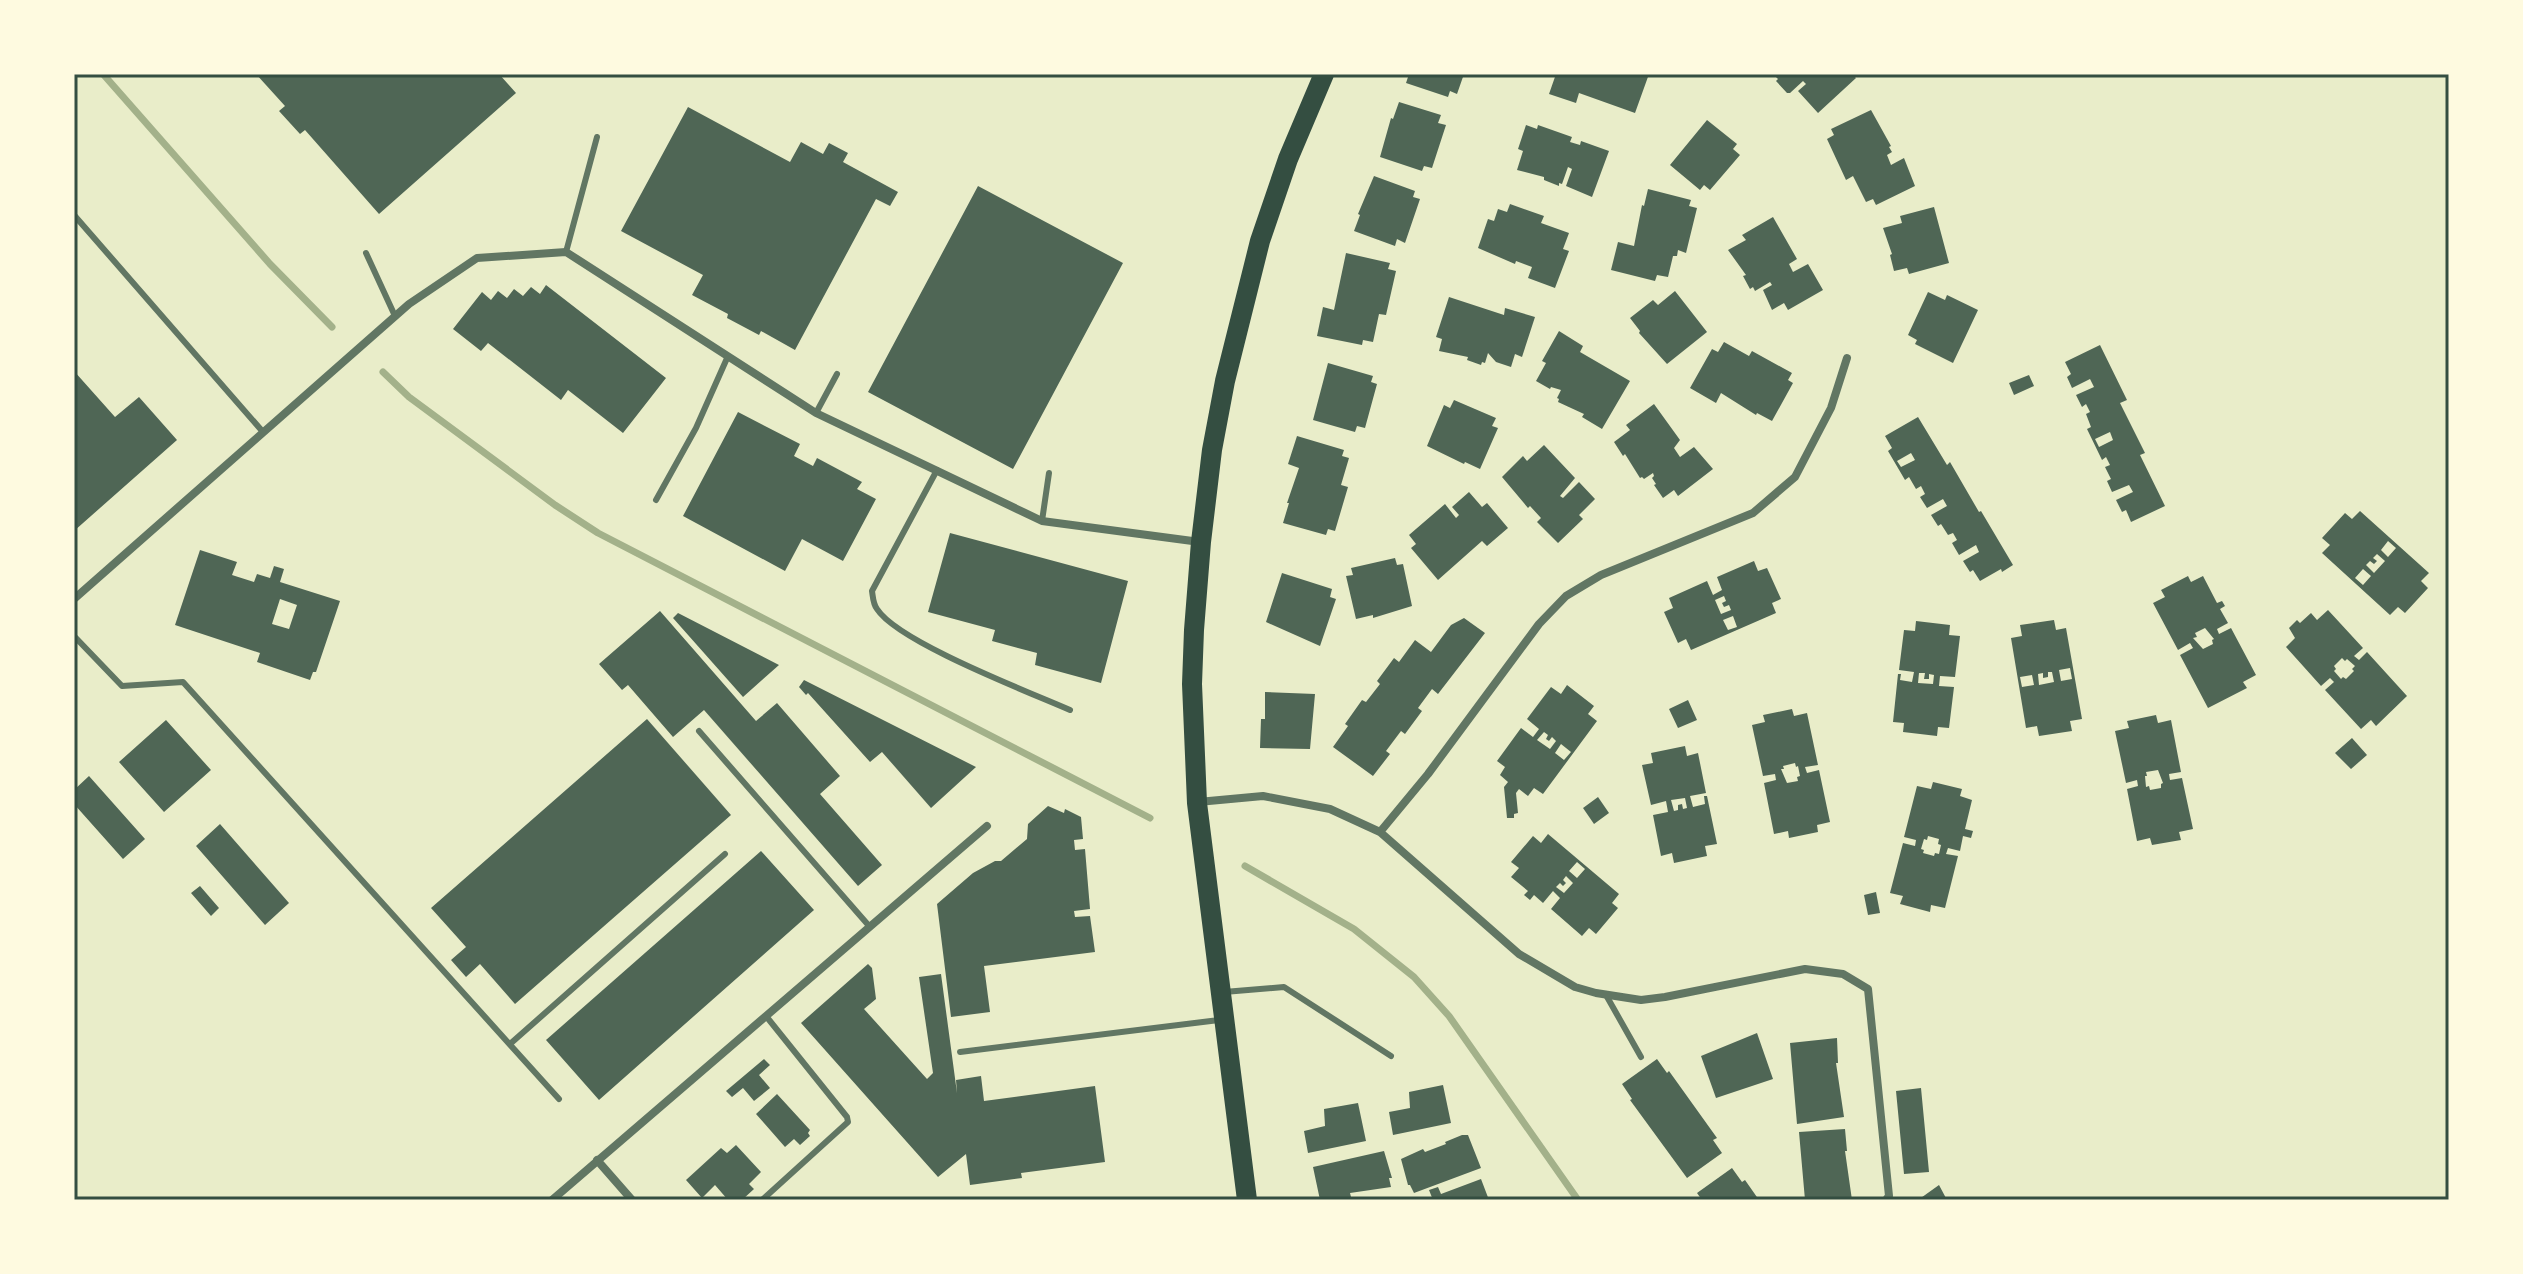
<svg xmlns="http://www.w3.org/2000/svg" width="2523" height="1274" font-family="'Source Serif 4',serif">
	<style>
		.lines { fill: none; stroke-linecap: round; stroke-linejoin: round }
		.stream { stroke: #a3b18a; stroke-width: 7 }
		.building { fill: #4f6655; fill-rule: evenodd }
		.service { stroke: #617663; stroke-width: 6 }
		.minor { stroke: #617663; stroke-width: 8 }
		.primary { stroke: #344e41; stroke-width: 20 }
		.neatline { fill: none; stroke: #344e41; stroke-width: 3 }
	</style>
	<rect width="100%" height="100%" fill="#e9edc9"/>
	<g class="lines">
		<path class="stream" d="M103,74L270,264L332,327
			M383,372L409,397L555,505L598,533L1150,818
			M1245,866L1354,929L1414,977L1449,1016L1578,1200"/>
	</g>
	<path class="building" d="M256,74H499L516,93L379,214L305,130L300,134L279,111L285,106Z
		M1409,74H1464L1457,94L1450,91L1448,97L1406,83Z
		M1556,74H1649L1635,113L1579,93L1576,103L1549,94Z
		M1773,74H1852L1856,78L1818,113L1798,91L1806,84L1803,81L1790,93H1787L1776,81L1778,79Z
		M1399,102L1441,115L1438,123L1446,125L1432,168L1424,166L1422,171L1380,157L1391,118L1393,119Z
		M688,107L790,162L801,142L823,154L829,143L848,153L843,162L898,192L890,206L876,199L795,350L761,331L759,335L727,318L728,314L692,295L703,275L621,231Z
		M1871,110L1891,146L1889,147L1892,152L1887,155L1891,165L1904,158L1915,186L1876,205L1873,199L1866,202L1853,176L1846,180L1827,139L1834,135L1831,129Z
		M1707,120L1737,144L1733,149L1740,155L1710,190L1704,185L1700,190L1670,165Z
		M1526,125L1537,129L1538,125L1572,137L1570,142L1580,145L1581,141L1609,151L1592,197L1566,186L1572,169L1568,167L1562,184L1559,183V186L1544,180V177L1517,170L1523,151L1518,149Z
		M1374,176L1415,191L1413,197L1420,199L1405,243L1397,239L1395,246L1354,231L1360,215L1358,214Z
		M978,186L1123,263L1013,469L868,392Z
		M1648,189L1691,200L1689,206L1697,208L1686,253L1678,250L1677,256H1673L1668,277L1657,275L1655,281L1611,270L1618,242L1634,246L1642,205L1644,206Z
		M1510,204L1544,216L1541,223L1569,233L1563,249L1569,251L1555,288L1528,278L1532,267L1516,261L1515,264L1478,248L1488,219L1494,221L1498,209L1507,212Z
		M1934,207L1949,263L1909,274L1907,268L1894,271L1890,255L1892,254L1883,228L1902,223L1900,216Z
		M1773,217L1797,259L1789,264L1793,272L1808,264L1823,290L1788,310L1784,303L1772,310L1763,290L1772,285L1770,282L1755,291L1753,287L1750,289L1743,276L1746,275L1728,250L1746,240L1742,235Z
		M1346,253L1390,263L1388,269L1396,271L1386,315L1379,314L1373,342L1363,340L1362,345L1317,336L1323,307L1334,310Z
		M546,285L666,378L623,433L568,390L561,400L488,343L481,351L453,329L482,292L491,300L498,291L507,298L514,289L523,296L531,287L540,294Z
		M1675,291L1707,332L1667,364L1639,333L1640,331L1630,318L1653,300L1658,305Z
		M1928,292L1945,300L1947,295L1978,310L1953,363L1915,344L1917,340L1908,335Z
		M1449,297L1504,315L1505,308L1535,317L1522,357L1515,354L1511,367L1496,362L1488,353L1485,363L1482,362L1481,365L1467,360L1468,357L1439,351L1442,339L1436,337Z
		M1559,331L1583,346L1580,352L1630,381L1602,429L1582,417L1584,414L1558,402L1559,399L1557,398L1561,390L1551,387L1550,389L1536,381L1546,363L1542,361Z
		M1724,342L1749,356L1752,351L1792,373L1788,380L1793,383L1772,421L1757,413L1756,415L1721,393L1716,403L1690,388L1712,349L1718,352Z
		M2100,345L2127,400L2120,403L2145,453L2140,455L2165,506L2131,522L2126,510L2122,512L2116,500L2133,492L2129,485L2112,492L2107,481L2111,479L2105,467L2110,465L2106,457L2102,460L2087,429L2091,427L2086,414L2090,412L2086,404L2082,407L2076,395L2094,387L2090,379L2072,388L2067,377L2071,374L2065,362ZM2110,432L2113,440L2099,447L2095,439Z
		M1328,363L1373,376L1371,382L1377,384L1365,428L1357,426L1355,432L1313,420Z
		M74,371L115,417L139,397L177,440L74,531Z
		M2029,375L2034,386L2014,395L2009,383Z
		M1454,400L1496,418L1492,426L1498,428L1480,469L1465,462L1464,464L1427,446L1444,405L1450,408Z
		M1654,404L1680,440L1674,448L1680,457L1694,447L1713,469L1678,496L1674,490L1663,498L1654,485L1656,484L1652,478L1654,476L1653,473L1644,479L1642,477L1640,478L1625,454L1623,456L1614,442L1630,430L1626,425Z
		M738,412L800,444L794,456L813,466L817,458L862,482L857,489L876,499L843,561L802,539L785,571L683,516Z
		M1918,417L1947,465L1950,462L1979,512L1981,511L2013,565L2002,572L2001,569L1980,581L1973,570L1970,572L1963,561L1979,552L1976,545L1959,555L1952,543L1957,540L1953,533L1948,535L1941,524L1938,526L1931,515L1947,506L1943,499L1927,508L1920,497L1925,494L1921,486L1916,489L1909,477L1905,480L1888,451L1892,448L1885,436ZM1911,453L1915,460L1901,467L1897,461Z
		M1297,436L1344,450L1342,456L1349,458L1341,485L1348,487L1335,531L1328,529L1326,535L1283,523L1289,503H1287L1299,468L1288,464Z
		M1544,445L1575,478L1560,496L1563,498L1579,482L1595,499L1579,515L1583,519L1558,543L1537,522L1541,518L1530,506L1528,508L1502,477L1523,456L1527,461Z
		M1469,492L1482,507L1487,503L1508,528L1487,546L1482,541L1438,580L1411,548L1416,544L1409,535L1445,504L1456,518L1459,515L1452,507Z
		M2360,511L2429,573L2421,581L2428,588L2405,613L2398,607L2390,615L2322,553L2330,545L2322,538L2345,513L2352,519ZM2388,541L2396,548L2388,557L2381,550ZM2377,554L2385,561L2374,573L2366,565L2370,561L2374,564L2377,561L2373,558ZM2363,569L2371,576L2363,585L2355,578Z
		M950,533L1128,581L1101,683L1035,665L1037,653L992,641L995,630L928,612Z
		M200,550L237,562L232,575L254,582L257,574L270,578L274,566L284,569L280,582L340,601L316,672H313L310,680L257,662L260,653L175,625ZM280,599L297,605L289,629L272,624Z
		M1395,558L1397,565L1403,564L1412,606L1373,618V615L1356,619L1346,576L1353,575L1351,568Z
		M1754,561L1758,571L1767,568L1781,599L1772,603L1776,613L1691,650L1686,639L1678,643L1664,612L1673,608L1669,598L1707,581L1713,595L1722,590L1717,577ZM1724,596L1726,601L1722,603L1724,607L1729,605L1731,610L1721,614L1715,600ZM1733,616L1737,627L1728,630L1723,620Z
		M1282,573L1332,589L1330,597L1336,599L1320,646L1266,622Z
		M2188,576L2191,582L2203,576L2217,603L2222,601L2225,606L2220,609L2228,623L2217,629L2219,634L2231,628L2256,675L2243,682L2247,688L2208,708L2180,655L2193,648L2190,643L2178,650L2153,603L2165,597L2161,590ZM2205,628L2214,639L2212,640L2213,644L2203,649L2193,638L2197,637L2195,633Z
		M2328,610L2363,648L2354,656L2359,660L2367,652L2407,696L2376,726L2371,720L2361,729L2325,690L2334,682L2330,678L2321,686L2286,647L2295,638L2289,628L2297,620L2300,623L2311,613L2317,620ZM2342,658L2345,661L2347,659L2355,666L2352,669L2354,671L2346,679L2343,677L2341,679L2334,671L2336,669L2334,666Z
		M660,611L756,721L777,703L840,776L820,794L882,865L858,886L704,710L673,737L628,685L622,690L599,664Z
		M678,613L779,665L743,697L673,618Z
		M1464,618L1485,633L1438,694L1432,689L1418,708L1422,711L1405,734L1401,731L1386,751L1390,754L1373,776L1333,747L1348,726L1345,724L1362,700L1366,702L1380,684L1377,681L1394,658L1399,662L1415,640L1431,652L1451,625Z
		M2054,620L2056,630L2066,628L2082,719L2070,721L2072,731L2039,736L2037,726L2026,728L2011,638L2022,636L2020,625ZM2070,668L2072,679L2061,681L2059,670ZM2048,672H2052L2054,682L2039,685L2038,674L2043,673V678L2048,677ZM2032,675L2034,685L2022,687L2020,677Z
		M1916,621L1950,625L1949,635L1960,636L1955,677L1940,676L1939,686L1954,687L1949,728L1938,727L1937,736L1903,732L1904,723L1893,722L1898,674H1901L1900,680L1912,682L1914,672L1899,670L1904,630L1915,631ZM1919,673H1925L1924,679H1929V674L1934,675L1933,684L1918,683Z
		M804,680L976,767L931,808L882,752L870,762L808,693L806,695L799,687Z
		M1567,685L1594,706L1588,714L1597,721L1543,794L1534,788L1528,796L1519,789L1516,793L1518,813L1514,814V818H1507L1504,787L1508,782L1500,775L1505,767L1497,761L1521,728L1533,737L1539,729L1527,719L1551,687L1561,694ZM1544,732L1548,735L1546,739L1549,741L1552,737L1556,741L1550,749L1537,740ZM1561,744L1571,752L1564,760L1555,753Z
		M1265,692L1315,694L1310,749L1260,748L1261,719H1265Z
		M1688,700L1697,720L1678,728L1669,709Z
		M1792,709L1794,716L1807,713L1818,765L1805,767L1807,773L1819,770L1830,822L1817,825L1818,832L1789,838L1788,831L1774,834L1764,783L1776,780L1775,774L1763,776L1752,725L1765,722L1763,715ZM1795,763L1796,767L1798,766L1800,776L1797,777L1798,781L1787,783L1781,769H1784L1783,766Z
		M2156,715L2158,723L2171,720L2181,772L2169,774L2170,780L2182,778L2193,829L2179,832L2181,840L2152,845L2150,838L2137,841L2127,789L2138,786L2137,780L2126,783L2115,731L2129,728L2127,721ZM2158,770L2163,783L2161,784V788L2150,790L2149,786L2146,787L2145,776H2147L2146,772Z
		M647,719L731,815L515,1004L480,964L466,977L451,960L466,947L431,908Z
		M166,720L211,770L164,812L119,762Z
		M2352,738L2367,755L2351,769L2335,753Z
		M1685,746L1687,756L1698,753L1706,793L1690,796L1693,807L1705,804L1704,796H1707L1717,844L1705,846L1707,856L1674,863L1672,853L1661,856L1653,815L1668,812L1666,801L1651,805L1642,765L1653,763L1651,753ZM1685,798L1687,808L1683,809L1682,804L1678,805V810L1674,811L1671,800Z
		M89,776L145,839L123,859L74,804V790Z
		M1933,782L1962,789L1960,796L1972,800L1965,829L1973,831L1971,838L1963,836L1960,851L1948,848L1946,854L1958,856L1945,908L1931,905L1930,912L1900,904L1903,896L1890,893L1903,843L1915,846L1916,840L1904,837L1917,786L1931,789ZM1928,836L1939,839L1938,844L1941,845L1939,854L1935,853L1934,856L1923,853L1924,850L1921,849L1924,839L1927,840Z
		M1598,797L1609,813L1594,824L1583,808Z
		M1048,806L1064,813L1065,809L1081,817L1083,839L1074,840L1075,850L1085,849L1090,909L1074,911L1075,917L1090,916L1095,952L984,966L990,1012L951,1017L937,904L973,873L995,861H1001L1027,839L1028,824Z
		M220,824L289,903L265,925L196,846Z
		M1548,834L1619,894L1612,903L1618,908L1596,934L1589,928L1582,936L1551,909L1560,898L1553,891L1543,903L1534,895L1530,900L1524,895L1528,891L1511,877L1519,868L1511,862L1533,836L1541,843ZM1577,862L1585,869L1577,878L1569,871ZM1566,876L1573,883L1564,893L1556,887L1560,883L1563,886L1566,883L1563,880Z
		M761,851L814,910L599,1100L546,1040Z
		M200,886L219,908L211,916L191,893Z
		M1876,892L1880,913L1868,915L1864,895Z
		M868,964L872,968L876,999L864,1009L927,1079L933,1073L919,977L941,974L957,1093L956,1080L981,1076L984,1101L1095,1086L1105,1162L1021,1173L1022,1178L970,1185L966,1154L938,1177L801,1023Z
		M1757,1033L1773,1079L1716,1098L1701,1056Z
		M1837,1038L1838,1063H1836L1844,1117L1797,1124L1790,1043Z
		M764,1059L770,1065L759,1075L770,1088L754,1101L743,1088L732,1097L726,1091Z
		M1657,1059L1667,1073L1669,1071L1717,1138L1713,1140L1722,1153L1687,1178L1630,1100L1632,1099L1622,1084Z
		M1443,1085L1451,1123L1393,1135L1389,1112L1410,1108L1409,1092Z
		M1921,1088L1929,1172L1904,1174L1896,1091Z
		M777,1094L810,1130L808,1133L810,1136L800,1145L794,1139L785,1147L756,1114Z
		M1358,1103L1366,1141L1308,1153L1304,1131L1325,1126L1324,1109Z
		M1845,1129L1847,1151H1845L1852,1200H1805L1799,1132Z
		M1462,1135H1468L1481,1168L1414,1193L1410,1185H1408L1401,1159L1423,1149L1425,1152L1446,1144L1445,1142Z
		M736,1145L761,1172L749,1184L754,1189L742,1200H728L715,1185L702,1198L686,1180L721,1148L727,1153Z
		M1384,1151L1392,1178H1389L1391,1187L1350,1193L1351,1197L1343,1199L1320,1200L1313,1167Z
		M1732,1168L1742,1182L1745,1180L1759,1200H1702L1697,1193Z
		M1481,1179L1489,1200H1433L1429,1190L1438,1187L1441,1194Z
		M1939,1185L1947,1200H1918Z"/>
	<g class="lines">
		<path class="service" d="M74,215L263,432
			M566,252L597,137
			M366,253L395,316
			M816,413L837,374
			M937,470L872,591C873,597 873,604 877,609C898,642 1029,692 1070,710
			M656,500L696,428L728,356
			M1042,521L1049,473
			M74,636L122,686L183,682L559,1099
			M699,731L870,927
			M1224,992L1284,987L1391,1056
			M1606,995L1641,1057
			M510,1044L725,854
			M960,1052L1219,1020
			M762,1200L848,1122L847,1117L766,1016"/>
		<path class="minor" d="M74,599L409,304L477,258L566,252L816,413L1042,521L1200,542
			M1198,802L1263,796L1330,809L1380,832L1519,954L1575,987L1596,993L1641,1000L1665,997L1805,969L1843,974L1868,989L1889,1196L1886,1200
			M1380,832L1428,774L1539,624L1566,596L1601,575L1753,513L1795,477L1831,408L1847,358
			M597,1160L632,1200
			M552,1200L987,826"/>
		<path class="primary" d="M1247,1200L1197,803L1192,684L1194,630L1201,542L1212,450L1225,381L1260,241L1288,159L1324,74"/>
	</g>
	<rect width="2523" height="1274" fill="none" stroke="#fefae0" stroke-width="152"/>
	<rect x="76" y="76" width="2371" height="1122" class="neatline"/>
</svg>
